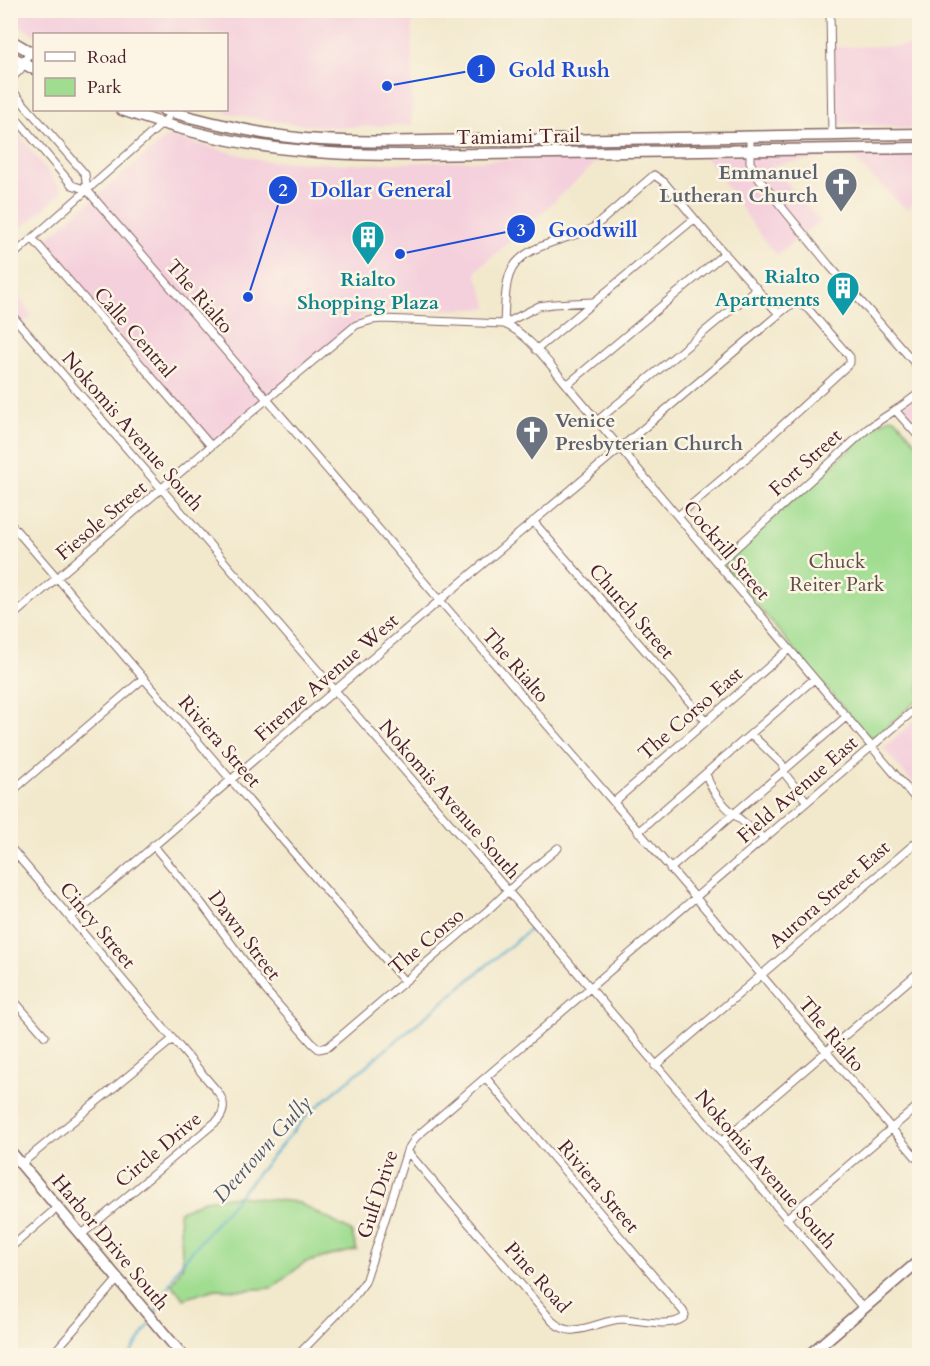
<svg xmlns="http://www.w3.org/2000/svg" width="930" height="1366" font-family="Cardo,serif">
	<style>
		.built { fill: #f4cfdc }
		.green { fill: #a0dd91; stroke: #757e5e; stroke-width: 1.5 }
		.lines { fill: none; stroke-linecap: round; stroke-linejoin: round }
		.stream { stroke: #51acce; stroke-width: 2 }
		.street-casing { stroke: #856664; stroke-width: 9 }
		.secondary-casing { stroke: #856664; stroke-width: 13 }
		.primary-casing { stroke: #856664; stroke-width: 13 }
		.street { stroke: #fff; stroke-width: 7 }
		.secondary { stroke: #fff; stroke-width: 10 }
		.primary { stroke: #fff; stroke-width: 10 }
		.labels { text-anchor: middle; stroke-width: 5; stroke-linejoin: round; paint-order: stroke }
		.street-label { font-size: 20px; fill: #4a1f2b; stroke: #fcf5e5 }
		.worship-label { font-size: 20px; font-weight: bold; fill: #5b616d; stroke: #fcf5e5; text-anchor: end }
		.culture-label { font-size: 20px; font-weight: bold; fill: #0d838f; stroke: #fcf5e5; text-anchor: end }
		.park-label { font-size: 20px; fill: #604e44; stroke: #fcf5e5 }
		.water-label { font-size: 21px; font-style: italic; fill: #4d576c; stroke: #fcf5e5 }
		.leader { fill: none; stroke: #1d4ed8; stroke-width: 2 }
		.callout-dot { fill: #1d4ed8; stroke: #fcf5e5; stroke-width: 2 }
		.mark-label { font-size: 18px; text-anchor: middle; font-weight: bold; fill: #fff }
		.callout-label { font-size: 21px; text-anchor: middle; font-weight: bold; fill: #1d4ed8; stroke: #fcf5e5; stroke-width: 5; stroke-linejoin: round; paint-order: stroke }
	</style>
	<rect width="100%" height="100%" fill="#fcf5e5"/>
	<filter id="ink" filterUnits="userSpaceOnUse"><feTurbulence type="fractalNoise" baseFrequency=".0167" numOctaves="2"/><feDisplacementMap in="SourceGraphic" scale="12" xChannelSelector="R" yChannelSelector="G"/><feConvolveMatrix kernelMatrix="1 2 1 2 8 2 1 2 1" color-interpolation-filters="sRGB"/></filter>
	<filter id="wash" filterUnits="userSpaceOnUse"><feTurbulence type="fractalNoise" baseFrequency=".008" numOctaves="4" result="noise"/><feDisplacementMap in="SourceGraphic" scale="24" xChannelSelector="R" yChannelSelector="G"/><feGaussianBlur stdDeviation="1.35" result="paint"/><feColorMatrix in="noise" values="0 0 0 0 0 0 0 0 0 0 0 0 0 0 0 0 0 1.4 0 .05"/><feComposite in="paint" operator="in"/></filter>
	<g filter="url(#wash)">
		<rect width="100%" height="100%" fill="#f2e9cd"/>
		<path class="built" d="M10,11H412V125L337,127L294,124L247,117L216,110H226V34L34,35L11,20Z
			M919,46V129L835,123L832,47Z
			M11,124L63,192L11,237H10Z
			M168,136L264,161L357,164L602,157L533,221L477,270L476,274L489,308L367,313L281,385L214,447L41,243Z
			M919,152V198L907,210L849,155L771,165L820,221L777,255L766,243L705,156Z
			M10,284L32,316L11,332H10Z
			M919,393V428L902,408Z
			M919,717V790L883,748Z"/>
		<path class="green" d="M892,417L896,419L919,446V699L875,737H871L864,733L725,567V560L877,425Z
			M237,1196L297,1202L351,1231L357,1250L333,1255L304,1263L272,1288L241,1290L215,1289L184,1299L172,1285L183,1265L179,1212L204,1200Z"/>
		<g class="lines">
			<path class="stream" d="M154,1316L177,1269L307,1115L534,926
				M129,1356L150,1324"/>
		</g>
	</g>
	<g filter="url(#ink)">
		<g class="lines">
			<g class="street-casing">
				<path id="street" d="M424,10V12
					M830,10L832,136
					M10,80L20,70L30,51
					M10,88L85,174L87,190
					M10,111L72,185L87,190L696,898L920,1162
					M750,137V162L759,179L829,265L920,369
					M33,239L211,446
					M10,258L163,123L172,112
					M10,313L508,891L863,1308
					M504,324C505,309 504,291 509,276C519,244 566,241 593,228L654,175L664,182L709,236L779,314
					M504,324L539,306L553,304L592,302
					M536,350L694,219
					M567,385L725,253
					M895,410L920,438
					M597,421L757,288
					M533,521L706,721
					M10,523L404,981
					M718,564L866,430C884,416 903,407 920,392
					M10,618L211,446L356,325L372,320L382,319L504,324C528,333 550,365 567,385L920,804
					M751,734L782,764L785,774L807,802
					M706,773C713,802 742,821 764,838
					M10,793L144,678
					M614,802L789,649
					M638,832L814,679
					M153,845L202,904L267,992L312,1043L319,1049L328,1047L487,911L523,877L558,848
					M10,847L217,1091C225,1101 226,1110 218,1120L81,1235
					M670,869L847,716
					M70,918L439,601L779,314C792,303 795,299 809,310L850,357V363L741,463L678,516
					M10,996L45,1036
					M655,1066L920,839
					M721,1142L920,971
					M407,1151L553,1322C559,1327 566,1331 574,1330C591,1329 607,1319 624,1319C640,1320 670,1328 683,1318L685,1315L683,1311L486,1078
					M21,1164L173,1039
					M786,1219L920,1104
					M10,1248L58,1207
					M51,1356L118,1279
					M297,1356L353,1298L365,1282L407,1151L416,1137L920,705"/>
			</g>
			<g class="secondary-casing">
				<path id="secondary" d="M10,1151L183,1356
					M808,1356L920,1260"/>
			</g>
			<g class="primary-casing">
				<path id="primary" d="M10,40L34,54
					M10,56L34,69
					M122,110C181,131 243,146 306,151C342,155 379,155 416,155L920,148
					M164,110C210,123 258,134 306,139C370,144 433,140 497,140C638,140 779,135 920,134"/>
			</g>
			<use href="#street" class="street"/>
			<use href="#secondary" class="secondary"/>
			<use href="#primary" class="primary"/>
		</g>
	</g>
	<defs>
		<g id="church-pin" transform="scale(1.725)"><path d="M0 17L-7.5 6A9.5 9.5 0 1 1 7.5 6Z" fill="#6b7280" stroke="#fcf5e5"/><path d="M-1.2-6h2.4v3.5h3.3v2.4h-3.3V6h-2.4V-.1h-3.3v-2.4h3.3Z" fill="#fff"/></g>
		<g id="building-pin" transform="scale(1.725)"><path d="M0 17L-7.5 6A9.5 9.5 0 1 1 7.5 6Z" fill="#0f9aa8" stroke="#fcf5e5"/><path d="M-4-6H4V6H1V3H-1V6H-4ZM-2.5-4.3h1.7v1.8h-1.7ZM.8-4.3h1.7v1.8H.8ZM-2.5-1h1.7V.8h-1.7ZM.8-1h1.7V.8H.8Z" fill="#fff"/></g>
	</defs>
	<g fill-rule="evenodd">
		<use href="#church-pin" x="841" y="184"/>
		<use href="#building-pin" x="368" y="237"/>
		<use href="#building-pin" x="843" y="288"/>
		<use href="#church-pin" x="532" y="432"/>
	</g>
	<g class="labels">
		<g class="street-label">
			<text transform="translate(518 136) rotate(-1)" y="7">Tamiami Trail</text>
			<text transform="translate(200 296) rotate(49)" y="7">The Rialto</text>
			<text transform="translate(135 332) rotate(49)" y="7">Calle Central</text>
			<text transform="translate(133 431) rotate(49)" y="7">Nokomis Avenue South</text>
			<text transform="translate(805 462) rotate(-42)" y="7">Fort Street</text>
			<text transform="translate(101 520) rotate(-40)" y="7">Fiesole Street</text>
			<text transform="translate(727 550) rotate(50)" y="7">Cockrill Street</text>
			<text transform="translate(632 611) rotate(49)" y="7">Church Street</text>
			<text transform="translate(516 665) rotate(49)" y="7">The Rialto</text>
			<text transform="translate(326 677) rotate(-41)" y="7">Firenze Avenue West</text>
			<text transform="translate(690 713) rotate(-41)" y="7">The Corso East</text>
			<text transform="translate(220 741) rotate(49)" y="7">Riviera Street</text>
			<text transform="translate(797 789) rotate(-41)" y="7">Field Avenue East</text>
			<text transform="translate(450 799) rotate(49)" y="7">Nokomis Avenue South</text>
			<text transform="translate(829 894) rotate(-41)" y="7">Aurora Street East</text>
			<text transform="translate(98 925) rotate(50)" y="7">Cincy Street</text>
			<text transform="translate(245 935) rotate(53)" y="7">Dawn Street</text>
			<text transform="translate(426 941) rotate(-40)" y="7">The Corso</text>
			<text transform="translate(832 1034) rotate(50)" y="7">The Rialto</text>
			<text transform="translate(158 1149) rotate(-40)" y="7">Circle Drive</text>
			<text transform="translate(766 1169) rotate(49)" y="7">Nokomis Avenue South</text>
			<text transform="translate(599 1186) rotate(50)" y="7">Riviera Street</text>
			<text transform="translate(377 1194) rotate(-72)" y="7">Gulf Drive</text>
			<text transform="translate(111 1242) rotate(50)" y="7">Harbor Drive South</text>
			<text transform="translate(538 1277) rotate(48)" y="7">Pine Road</text>
		</g>
		<g class="worship-label">
			<text x="818" y="179">Emmanuel<tspan x="818" dy="23">Lutheran Church</tspan></text>
			<text x="555" y="427" text-anchor="start">Venice<tspan x="555" dy="23">Presbyterian Church</tspan></text>
		</g>
		<g class="culture-label">
			<text x="820" y="283">Rialto<tspan x="820" dy="23">Apartments</tspan></text>
			<text x="368" y="286" text-anchor="middle">Rialto<tspan x="368" dy="23">Shopping Plaza</tspan></text>
		</g>
		<g class="park-label">
			<text x="837" y="568">Chuck<tspan x="837" dy="23">Reiter Park</tspan></text>
		</g>
		<g class="water-label">
			<text transform="translate(262 1149) rotate(-48)" y="7">Deertown Gully</text>
		</g>
	</g>
	<path class="leader" d="M387 86L481 69M248 297L283 190M400 254L521 229"/>
	<g class="callout-dot">
		<circle cx="387" cy="86" r="6"/>
		<circle cx="248" cy="297" r="6"/>
		<circle cx="400" cy="254" r="6"/>
		<circle cx="481" cy="69" r="15"/>
		<circle cx="283" cy="190" r="15"/>
		<circle cx="521" cy="229" r="15"/>
	</g>
	<g class="mark-label">
		<text x="481" y="76">1</text>
		<text x="283" y="196">2</text>
		<text x="521" y="236">3</text>
	</g>
	<g class="callout-label">
		<text x="559" y="77">Gold Rush</text>
		<text x="381" y="197">Dollar General</text>
		<text x="593" y="237">Goodwill</text>
	</g>
	<rect width="930" height="1366" fill="none" stroke="#fcf5e5" stroke-width="36"/>
	<rect x="33" y="33" width="195" height="78" fill="#fcf5e5" stroke="#b59f9b" stroke-width="1.5"/>
	<rect x="45" y="52" width="30" height="9" fill="#ffffff" stroke="#b59f9b" stroke-width="1.5"/>
	<text x="87" y="63" font-size="18" fill="#4a1f2b">Road</text>
	<rect x="45" y="78" width="30" height="18" fill="#a0dd91" stroke="#b59f9b" stroke-width="1.5"/>
	<text x="87" y="93" font-size="18" fill="#4a1f2b">Park</text>
</svg>
